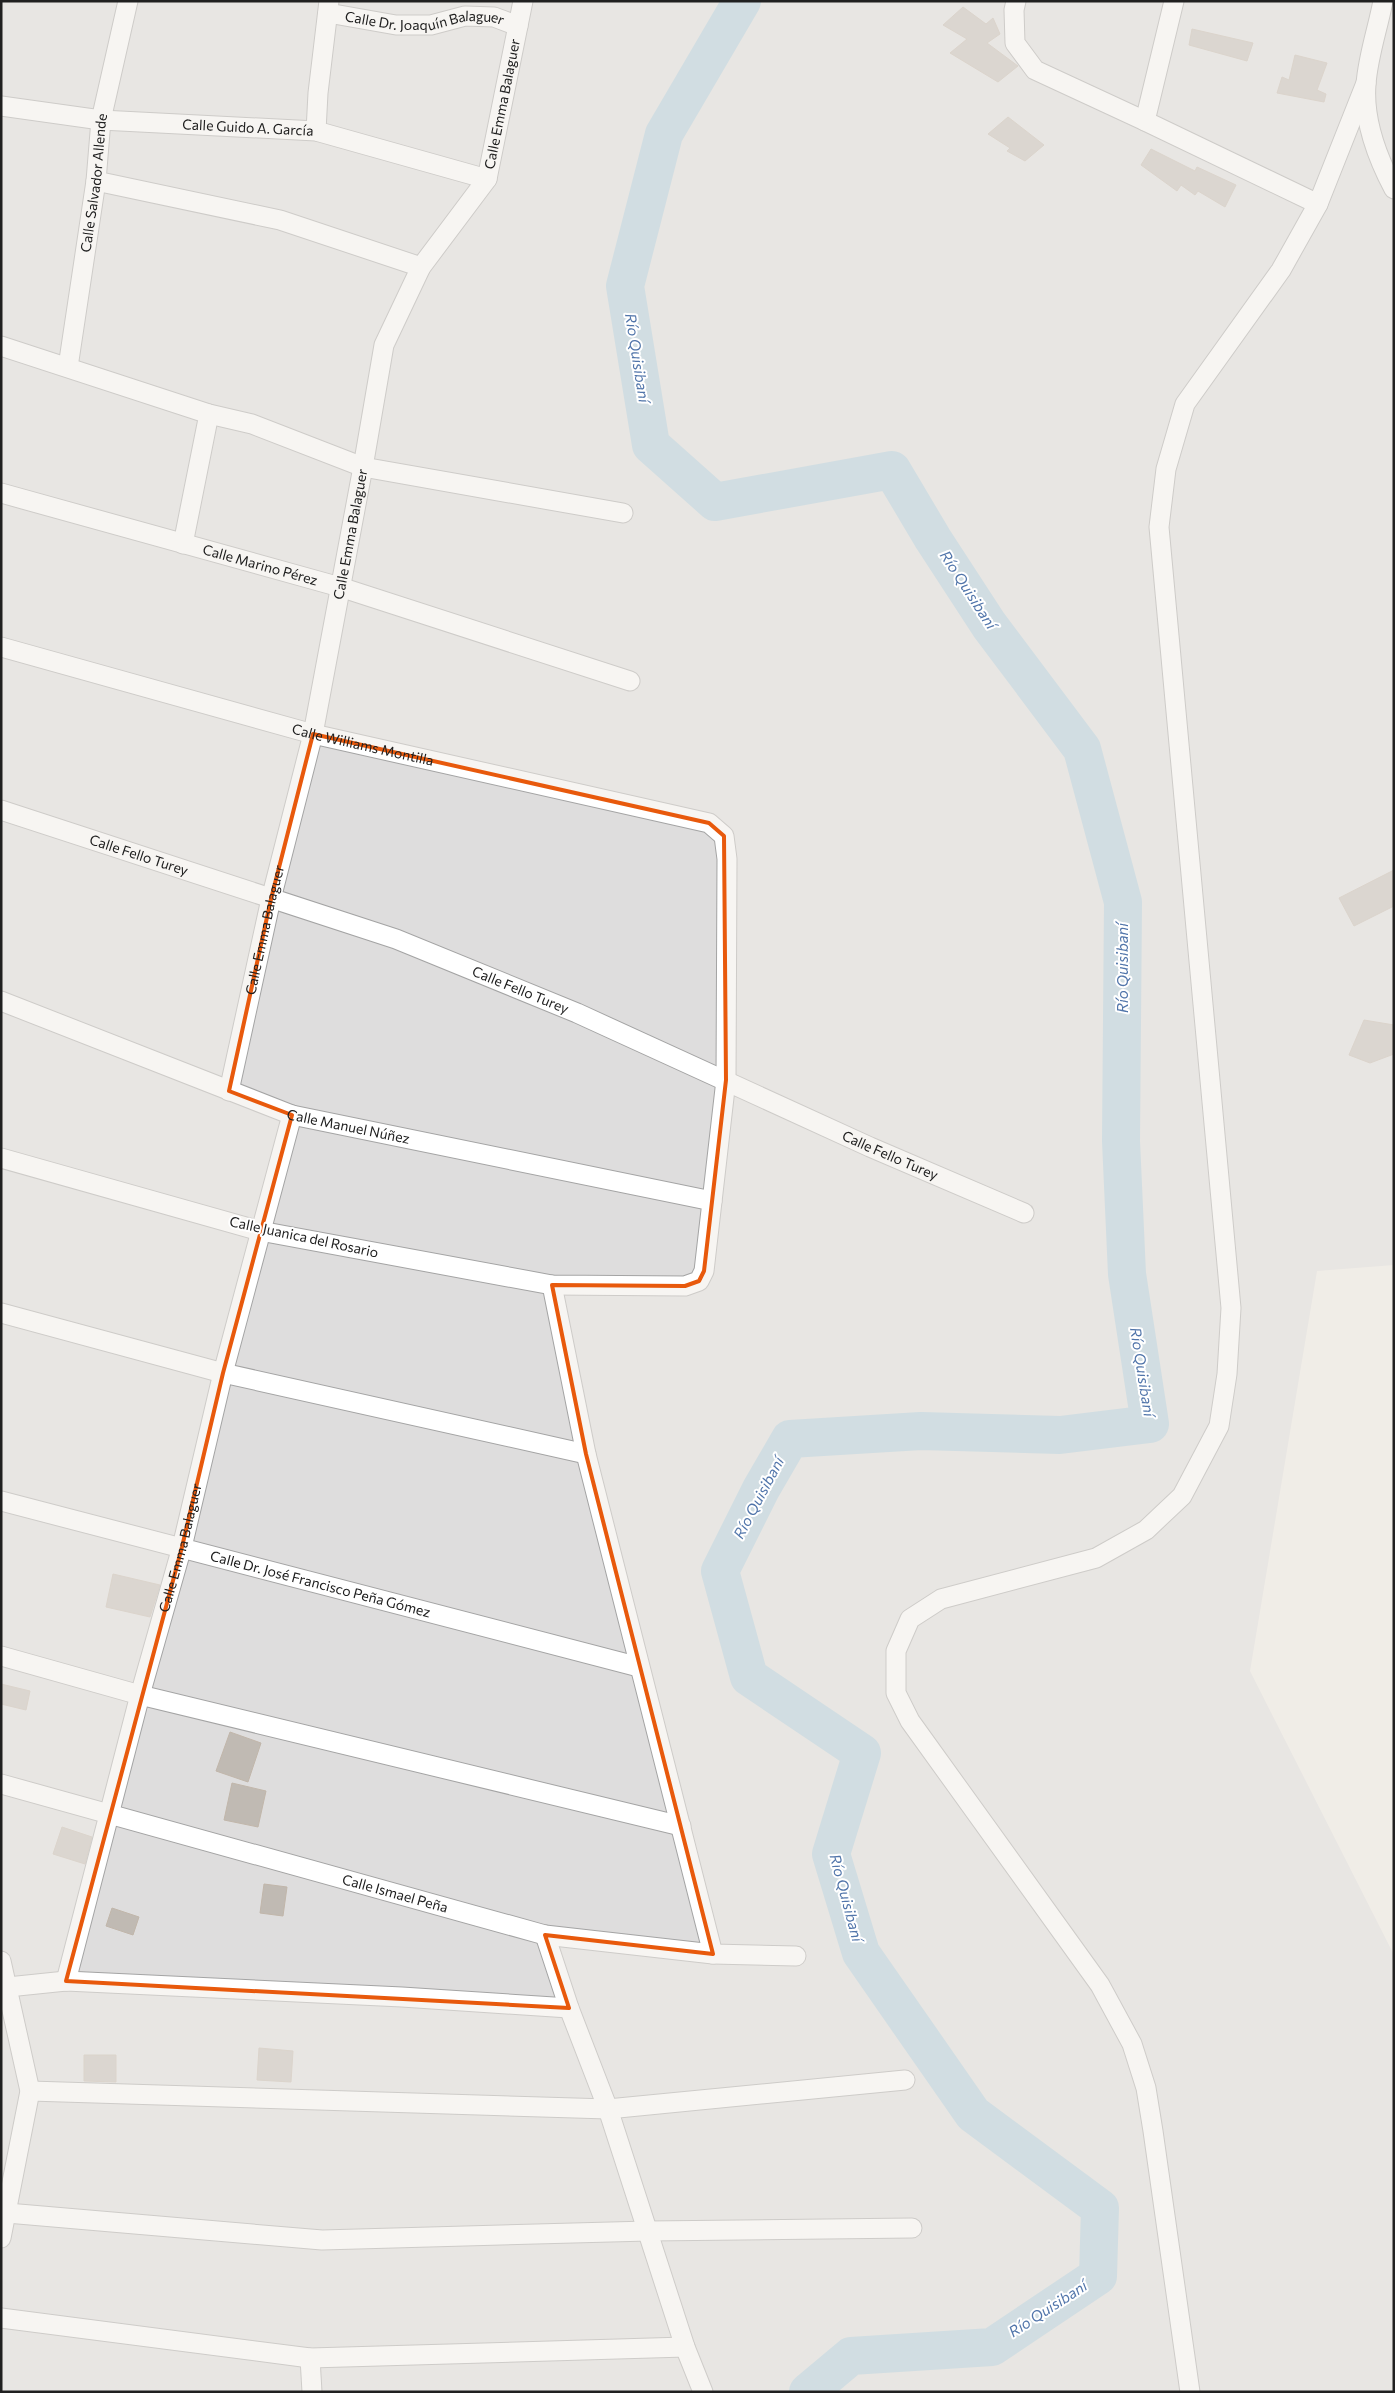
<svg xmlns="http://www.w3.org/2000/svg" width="1395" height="2393" font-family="Commissioner,sans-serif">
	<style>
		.residential { fill: #dedddd }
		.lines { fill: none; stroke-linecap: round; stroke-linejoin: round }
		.river { stroke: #aacbdb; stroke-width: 38 }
		.building { fill: #c0bab3; stroke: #c1b6aa }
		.street-casing { stroke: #a4a4a4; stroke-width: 21 }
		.street { stroke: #fff; stroke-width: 19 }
		.marked { fill: none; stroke: #e8590c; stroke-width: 4; stroke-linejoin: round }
		.labels { text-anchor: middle; stroke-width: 4; stroke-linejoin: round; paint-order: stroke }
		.street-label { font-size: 14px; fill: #202020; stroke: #fff }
		.water-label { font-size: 15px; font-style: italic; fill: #5175aa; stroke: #fff }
	</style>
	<rect width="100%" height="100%" fill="#f0ede7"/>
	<path class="residential" d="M1,1H1394V1265L1317,1271L1250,1671L1394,1955V2392H1Z"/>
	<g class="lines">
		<path class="river" d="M742,1L664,134L625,286L651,445L715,502L892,470L933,539L989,625L1082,749L1123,902L1121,1141L1127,1274L1150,1424L1060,1435L921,1431L790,1439L761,1489L720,1571L749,1677L862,1753L831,1854L861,1953L973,2114L1100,2208L1098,2276L992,2347L851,2356L808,2392"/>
	</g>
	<path class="building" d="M963,7L986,24L993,18L1000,34L987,43L1018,66L998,82L950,53L967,39L943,25Z
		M1192,29L1253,43L1247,61L1189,45Z
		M1295,55L1327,63L1317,90L1326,94L1324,102L1277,93L1282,77L1289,80Z
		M1008,117L1044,145L1025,161L1007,151L1010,148L988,134Z
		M1151,149L1195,171L1197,167L1236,185L1225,207L1198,191L1195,195L1181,185L1177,191L1141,165Z
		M1394,870V906L1354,926L1339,898Z
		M1364,1020L1394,1025V1054L1370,1063L1349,1055Z
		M113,1574L160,1585L150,1617L106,1607Z
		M1,1684L30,1691L26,1710L1,1704Z
		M230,1732L261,1743L248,1782L216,1771Z
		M232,1783L266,1791L258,1827L224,1820Z
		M62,1827L92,1837L85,1864L53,1854Z
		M264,1884L287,1887L283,1916L260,1913Z
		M112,1908L139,1917L133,1935L106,1926Z
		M259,2048L293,2051L291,2082L257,2080Z
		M84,2055H116V2082L84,2081Z"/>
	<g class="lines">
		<g class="street-casing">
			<g id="street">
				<path d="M1016,1L1014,10L1015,43L1035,70L1145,121"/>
				<path d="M1174,1L1145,121L1318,204"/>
				<path d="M1383,1C1378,28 1368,56 1366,84C1363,121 1377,157 1394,189"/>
				<path id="s1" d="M328,13L396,25H431L465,16L494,17L518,26"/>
				<path id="s2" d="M1,106L101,120L316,131L487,179"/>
				<path d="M316,131L318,93L329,1"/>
				<path d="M96,181L280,220L421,267"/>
				<path d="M1,346L209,414L252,424L363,467L623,513"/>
				<path id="s3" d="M68,367L96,181L101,120L128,1"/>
				<path id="s4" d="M1,493L340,587L630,681"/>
				<path d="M183,544L209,414"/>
				<path id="s5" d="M1,647L313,734L709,823L724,836L727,859L726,1080L704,1271L699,1281L685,1286L552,1285L260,1231L1,1158"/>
				<path id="s6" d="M1,810L396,939L577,1013L870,1147L1024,1213"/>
				<path id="s7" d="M1,1001L292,1115L712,1201"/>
				<path id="s8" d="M229,1091L271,899L313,734L363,467L384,345L421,267L487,179L523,1"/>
				<path d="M552,1285L586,1454L713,1954"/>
				<path d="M1,1313L223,1373L586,1454"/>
				<path id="s9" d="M1,1501L639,1667"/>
				<path d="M1,1656L140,1695L681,1826"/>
				<path id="s10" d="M1,1784L545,1935L713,1954L796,1956"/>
				<path d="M545,1935L569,2008L608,2109L685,2347L703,2392"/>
				<path d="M1,1961L30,2091L1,2238"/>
				<path id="s11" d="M66,1981L140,1695L182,1547L223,1373L292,1115"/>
				<path d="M8,1987L66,1981L402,1997L569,2008"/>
				<path d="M30,2091L608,2109L905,2080"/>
				<path d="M7,2213L322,2240L648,2231L912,2228"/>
				<path d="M1,2318L310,2358L685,2347"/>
				<path d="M310,2358L312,2392"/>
				<path d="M1190,2392L1153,2131L1146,2088L1132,2044L1100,1985L910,1721L896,1693V1651L910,1619L941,1599L1096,1558L1146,1530L1182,1496L1219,1426L1227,1374L1231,1308L1159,527L1166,469L1185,404L1281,270L1318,204L1366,83"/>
			</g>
		</g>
		<use href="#street" class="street"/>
	</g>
	<path d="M0 0H1395V2393H0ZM313,734L709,823L724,836L726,1080L704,1271L699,1281L685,1286L552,1285L586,1454L713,1954L545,1935L569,2008L66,1981L182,1547L223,1373L292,1115L229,1091L271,899Z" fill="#f0ede7" fill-opacity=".55" fill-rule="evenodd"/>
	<path class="marked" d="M313,734L709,823L724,836L726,1080L704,1271L699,1281L685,1286L552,1285L586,1454L713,1954L545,1935L569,2008L66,1981L182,1547L223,1373L292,1115L229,1091L271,899Z"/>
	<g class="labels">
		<g class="street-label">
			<text dy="5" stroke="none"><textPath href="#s1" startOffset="98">Calle Dr. Joaquín Balaguer</textPath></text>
			<text dy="5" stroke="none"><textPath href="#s8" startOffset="1035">Calle Emma Balaguer</textPath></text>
			<text dy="5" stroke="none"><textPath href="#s2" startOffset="248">Calle Guido A. García</textPath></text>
			<text dy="5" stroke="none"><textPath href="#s3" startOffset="186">Calle Salvador Allende</textPath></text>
			<text dy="5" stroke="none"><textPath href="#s8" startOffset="570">Calle Emma Balaguer</textPath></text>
			<text dy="5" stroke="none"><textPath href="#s4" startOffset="269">Calle Marino Pérez</textPath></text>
			<text dy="5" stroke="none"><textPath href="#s5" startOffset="375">Calle Williams Montilla</textPath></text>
			<text dy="5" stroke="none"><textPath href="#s6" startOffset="145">Calle Fello Turey</textPath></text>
			<text dy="5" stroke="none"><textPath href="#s8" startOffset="165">Calle Emma Balaguer</textPath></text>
			<text dy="5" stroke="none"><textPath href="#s6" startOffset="550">Calle Fello Turey</textPath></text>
			<text dy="5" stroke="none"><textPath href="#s7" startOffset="370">Calle Manuel Núñez</textPath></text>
			<text dy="5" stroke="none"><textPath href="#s6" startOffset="955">Calle Fello Turey</textPath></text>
			<text transform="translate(304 1237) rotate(12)" y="5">Calle Juanica del Rosario</text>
			<text dy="5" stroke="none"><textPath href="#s11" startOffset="448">Calle Emma Balaguer</textPath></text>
			<text dy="5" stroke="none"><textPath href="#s9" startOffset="330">Calle Dr. José Francisco Peña Gómez</textPath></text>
			<text dy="5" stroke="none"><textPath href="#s10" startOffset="409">Calle Ismael Peña</textPath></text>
		</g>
		<g class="water-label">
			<text transform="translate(637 358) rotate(81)" y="5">Río Quisibaní</text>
			<text transform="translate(968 590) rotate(57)" y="5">Río Quisibaní</text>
			<text transform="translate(1123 968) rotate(-90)" y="5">Río Quisibaní</text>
			<text transform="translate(1142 1372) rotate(81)" y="5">Río Quisibaní</text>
			<text transform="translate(759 1498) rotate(-62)" y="5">Río Quisibaní</text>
			<text transform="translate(846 1898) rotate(75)" y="5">Río Quisibaní</text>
			<text transform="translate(1048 2309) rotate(-33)" y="5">Río Quisibaní</text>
		</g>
	</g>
	<rect width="1395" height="2393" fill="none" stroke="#202020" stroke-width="5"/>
</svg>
